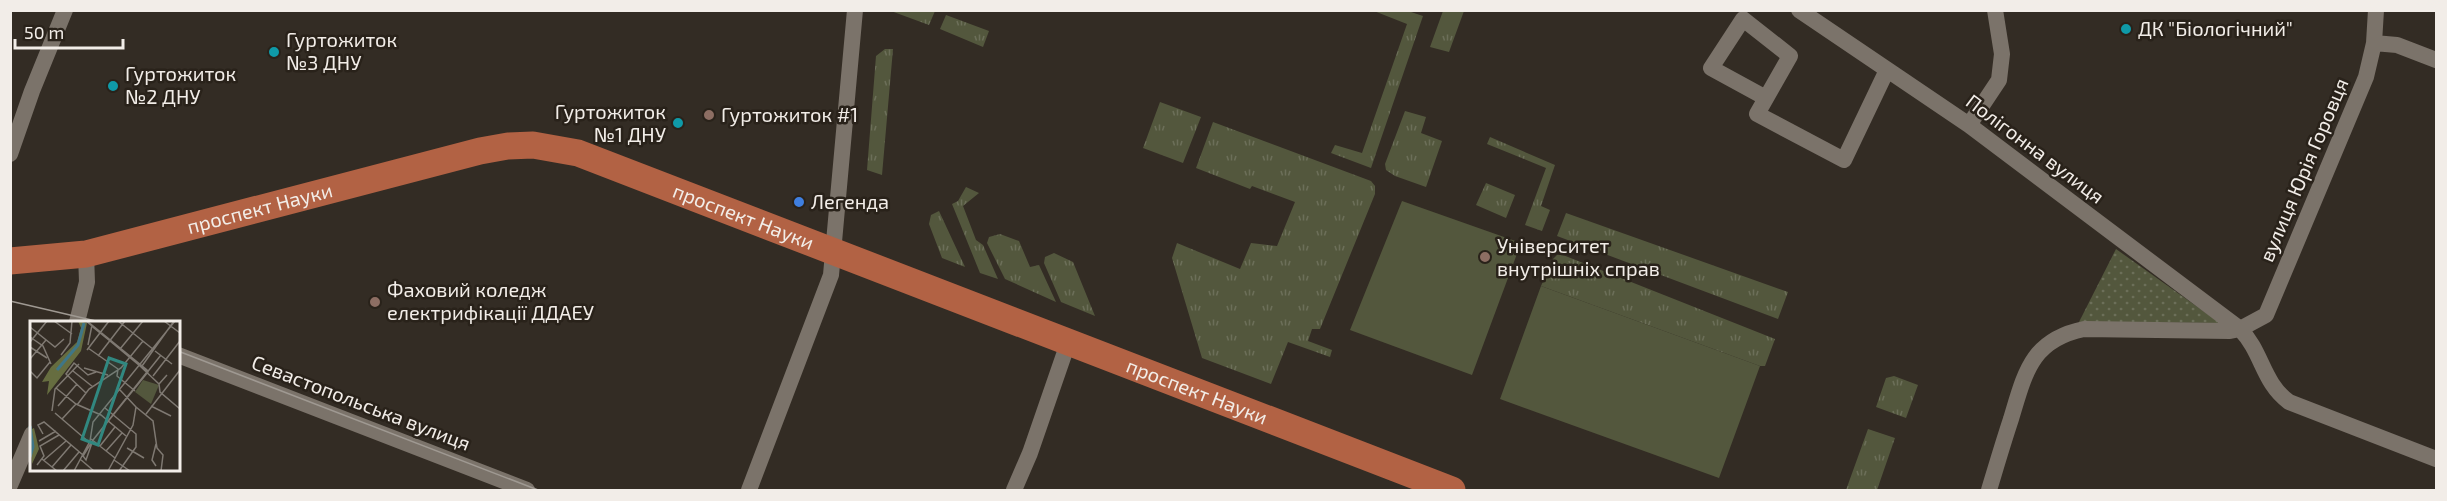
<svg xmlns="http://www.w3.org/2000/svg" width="2447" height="501" font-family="'Exo 2',sans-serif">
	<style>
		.grass { fill: url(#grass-tufts) }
		.park { fill: url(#park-dots) }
		.pitch { fill: #53573d }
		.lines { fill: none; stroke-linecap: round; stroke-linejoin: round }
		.minor { stroke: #7b736a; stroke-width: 16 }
		.primary { stroke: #b26244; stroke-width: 27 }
		.tram { stroke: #9f9992; stroke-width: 1.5 }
		.culture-dot { fill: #0f9aa8; stroke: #29221a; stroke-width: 2 }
		.education-dot { fill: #8d6e63; stroke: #29221a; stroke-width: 2 }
		.shop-dot { fill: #3f7fe0; stroke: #29221a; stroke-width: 2 }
		.labels { text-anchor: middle; stroke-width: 5; stroke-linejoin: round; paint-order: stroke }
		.poi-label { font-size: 20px; fill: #f2ede8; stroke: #29221a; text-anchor: start }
		.street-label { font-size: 20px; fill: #f2ede8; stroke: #29221a }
		.inset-river { fill: none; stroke: #3e7688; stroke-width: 3 }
		.inset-road { fill: none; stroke: #7f7972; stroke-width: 1.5 }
		.view { fill: #318880; fill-opacity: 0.15; stroke: #318880; stroke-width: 3 }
		.inset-edge { fill: none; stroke: #f2ede8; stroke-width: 3 }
	</style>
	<defs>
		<pattern id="grass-tufts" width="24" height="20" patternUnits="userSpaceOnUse" patternTransform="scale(1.5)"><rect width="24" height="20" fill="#53573d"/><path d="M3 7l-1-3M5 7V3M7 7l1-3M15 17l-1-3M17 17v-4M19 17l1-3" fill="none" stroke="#6c6f59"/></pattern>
		<pattern id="park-dots" width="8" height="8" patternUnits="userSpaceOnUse" patternTransform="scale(1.5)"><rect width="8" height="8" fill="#53573d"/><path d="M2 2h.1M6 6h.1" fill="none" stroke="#6c6f59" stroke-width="1.8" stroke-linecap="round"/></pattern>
	</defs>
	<rect width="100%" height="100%" fill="#332c24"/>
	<path class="grass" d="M891,11L935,10V11L929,25Z
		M1374,11H1408L1423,16L1371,168L1331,153L1335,145L1362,153L1407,24Z
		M1443,11H1464L1449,52L1430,47Z
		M946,15L989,31L983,47L940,29Z
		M885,49H893L882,175L867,170L876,56Z
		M1160,102L1201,117L1183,163L1143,148Z
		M1405,111L1426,117L1421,133L1442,141L1426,187L1395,176L1386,170L1385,164Z
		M1213,122L1371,181L1375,186V194L1320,329H1312L1308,341L1332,350L1330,357L1288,342L1271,384L1202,358L1172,258L1177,243L1240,269L1251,243L1277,246L1295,202L1252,186L1250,189L1196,168Z
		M1490,137L1555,165L1541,206L1550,210L1542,231L1525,225L1546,168L1487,144Z
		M1486,183L1515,195L1506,218L1476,205Z
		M966,187L979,193L963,206L976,240L983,245L998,279L980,273L952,204L958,201Z
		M939,211L965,267L942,258L929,224L931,215Z
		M1566,213L1788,292L1778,319L1557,236Z
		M1000,234L1019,241L1030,267L1039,265L1056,302L1005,279L987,243L989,237Z
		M1054,253L1073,262L1095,316L1061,302L1044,263L1045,257Z
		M1557,255H1563L1775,339L1765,366H1760L1541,286L1553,259Z
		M1894,376L1918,385L1906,418L1876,407L1886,378Z
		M1868,429L1895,438L1877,490H1846Z"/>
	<path class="park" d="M2116,249L2220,323L2079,322Z"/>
	<path class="pitch" d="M1402,201L1521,243L1472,375L1350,330Z
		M1541,286L1760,366L1719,478L1500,399Z"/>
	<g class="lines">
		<path class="minor" d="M1799,10L1969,125L2240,329C2263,353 2262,382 2289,402L2436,459
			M2374,43L2397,45L2436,60
			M1766,98L1711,68L1743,19L1790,56L1757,114L1844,160L1887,70
			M1969,125L1999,80L2002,54L1995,10
			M10,154L32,91L65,10
			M77,322L87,282L86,254
			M178,355L527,490
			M10,485L32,434
			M749,490L831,275L855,10
			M1014,490L1030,453L1068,343
			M1989,490C1996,467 2003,443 2011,419C2025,373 2031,340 2084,329L2230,331L2240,329L2266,315L2366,77L2374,43L2376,10"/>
		<path class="primary" id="s1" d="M10,261L86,254L480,151L508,146L533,145L578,153L1452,490"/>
		<path class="tram" d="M10,301L100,322
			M178,351L538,490"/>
	</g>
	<g class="culture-dot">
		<circle cx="2126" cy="29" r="6"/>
		<circle cx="274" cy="52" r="6"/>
		<circle cx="113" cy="86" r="6"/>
		<circle cx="678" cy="123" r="6"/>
	</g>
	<g class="education-dot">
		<circle cx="709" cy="115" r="6"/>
		<circle cx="1485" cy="257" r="6"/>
		<circle cx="375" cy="302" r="6"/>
	</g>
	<circle class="shop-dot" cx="799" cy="202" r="6"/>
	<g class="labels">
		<g class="poi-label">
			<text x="2138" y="36">ДК "Біологічний"</text>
			<text x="286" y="47">Гуртожиток<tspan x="286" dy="23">№3 ДНУ</tspan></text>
			<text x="125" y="81">Гуртожиток<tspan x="125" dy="23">№2 ДНУ</tspan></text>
			<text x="666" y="119" text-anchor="end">Гуртожиток<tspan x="666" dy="23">№1 ДНУ</tspan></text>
			<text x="721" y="122">Гуртожиток #1</text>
			<text x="811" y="209">Легенда</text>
			<text x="1497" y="253">Університет<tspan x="1497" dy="23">внутрішніх справ</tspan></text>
			<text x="387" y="297">Фаховий коледж<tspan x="387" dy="23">електрифікації ДДАЕУ</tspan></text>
		</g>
		<g class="street-label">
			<text transform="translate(2035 149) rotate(37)" y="7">Полігонна вулиця</text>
			<text transform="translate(2304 170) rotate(-67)" y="7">вулиця Юрія Горовця</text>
			<text dy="7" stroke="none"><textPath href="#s1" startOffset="256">проспект Науки</textPath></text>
			<text dy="7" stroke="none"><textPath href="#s1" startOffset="760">проспект Науки</textPath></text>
			<text dy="7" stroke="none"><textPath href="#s1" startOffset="1246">проспект Науки</textPath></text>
			<text transform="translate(361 403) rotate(21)" y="7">Севастопольська вулиця</text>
		</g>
	</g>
	<g transform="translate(30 321)">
		<rect width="150" height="150" fill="#332c24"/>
		<path d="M48,0L57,2L51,30L17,74L19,60L12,61L21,46L47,21L51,7ZM4,107L9,128L2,143L0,109Z" fill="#666d40"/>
		<path d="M113,59L129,64L121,83L105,71Z" fill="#53573d"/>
		<path class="inset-river" d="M27,49L48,24L54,2M0,105L3,126L0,136"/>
		<path class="inset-road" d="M24,0L42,13M56,0L110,45M57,0L64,7L117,50V51L63,119L53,135L56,139L63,119L118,51L117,49L57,0M88,0L124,29M134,0L150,12M0,6L25,26L34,18M0,16L13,25L21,43M0,21L17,0M58,24L62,4M0,26L17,37M58,27L88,48M90,28L113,0M57,29L79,0M125,30L142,43M31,34L40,22L42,0M68,35L95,0M0,38L16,19M110,45L129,63M112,45L144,0M54,47L78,54M88,48L87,55L105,70M0,50L7,57L20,41M43,50L63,66M137,54L129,63L130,71L150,88M123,55L150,20M26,67L46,83L71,94L96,115M56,72L36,53L44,42L58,54L66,51M47,84L59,68L91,47L113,20M28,85L47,63M121,85L141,95M106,86L123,100L127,127L133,134L131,150M75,87L106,113V126L89,150M22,90L25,68L49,43M25,92L60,122M116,93L150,49M32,98L46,83M13,113L8,104L14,101L53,134M61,118L85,137M63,119L131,34M9,120L26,110M70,125L85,106M97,127L114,137M76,130L92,112M12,138L27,150M50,138L64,150M14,139L36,120M84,139L100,150M7,144L14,135L10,125L29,114M126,145L122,139L126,123M22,146L41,124M33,150L49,131M44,150L60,120L63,101L145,0M78,150L103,104L106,86L90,69"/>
		<path class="view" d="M79,37L96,43L68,124L52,118Z"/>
		<rect width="150" height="150" class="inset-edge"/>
	</g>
	<rect width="2447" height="501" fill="none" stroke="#f2ede8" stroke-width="24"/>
	<path d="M15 39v9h108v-9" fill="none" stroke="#f2ede8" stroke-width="3"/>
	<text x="24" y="39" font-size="18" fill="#f2ede8" stroke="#29221a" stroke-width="4.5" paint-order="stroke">50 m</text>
</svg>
